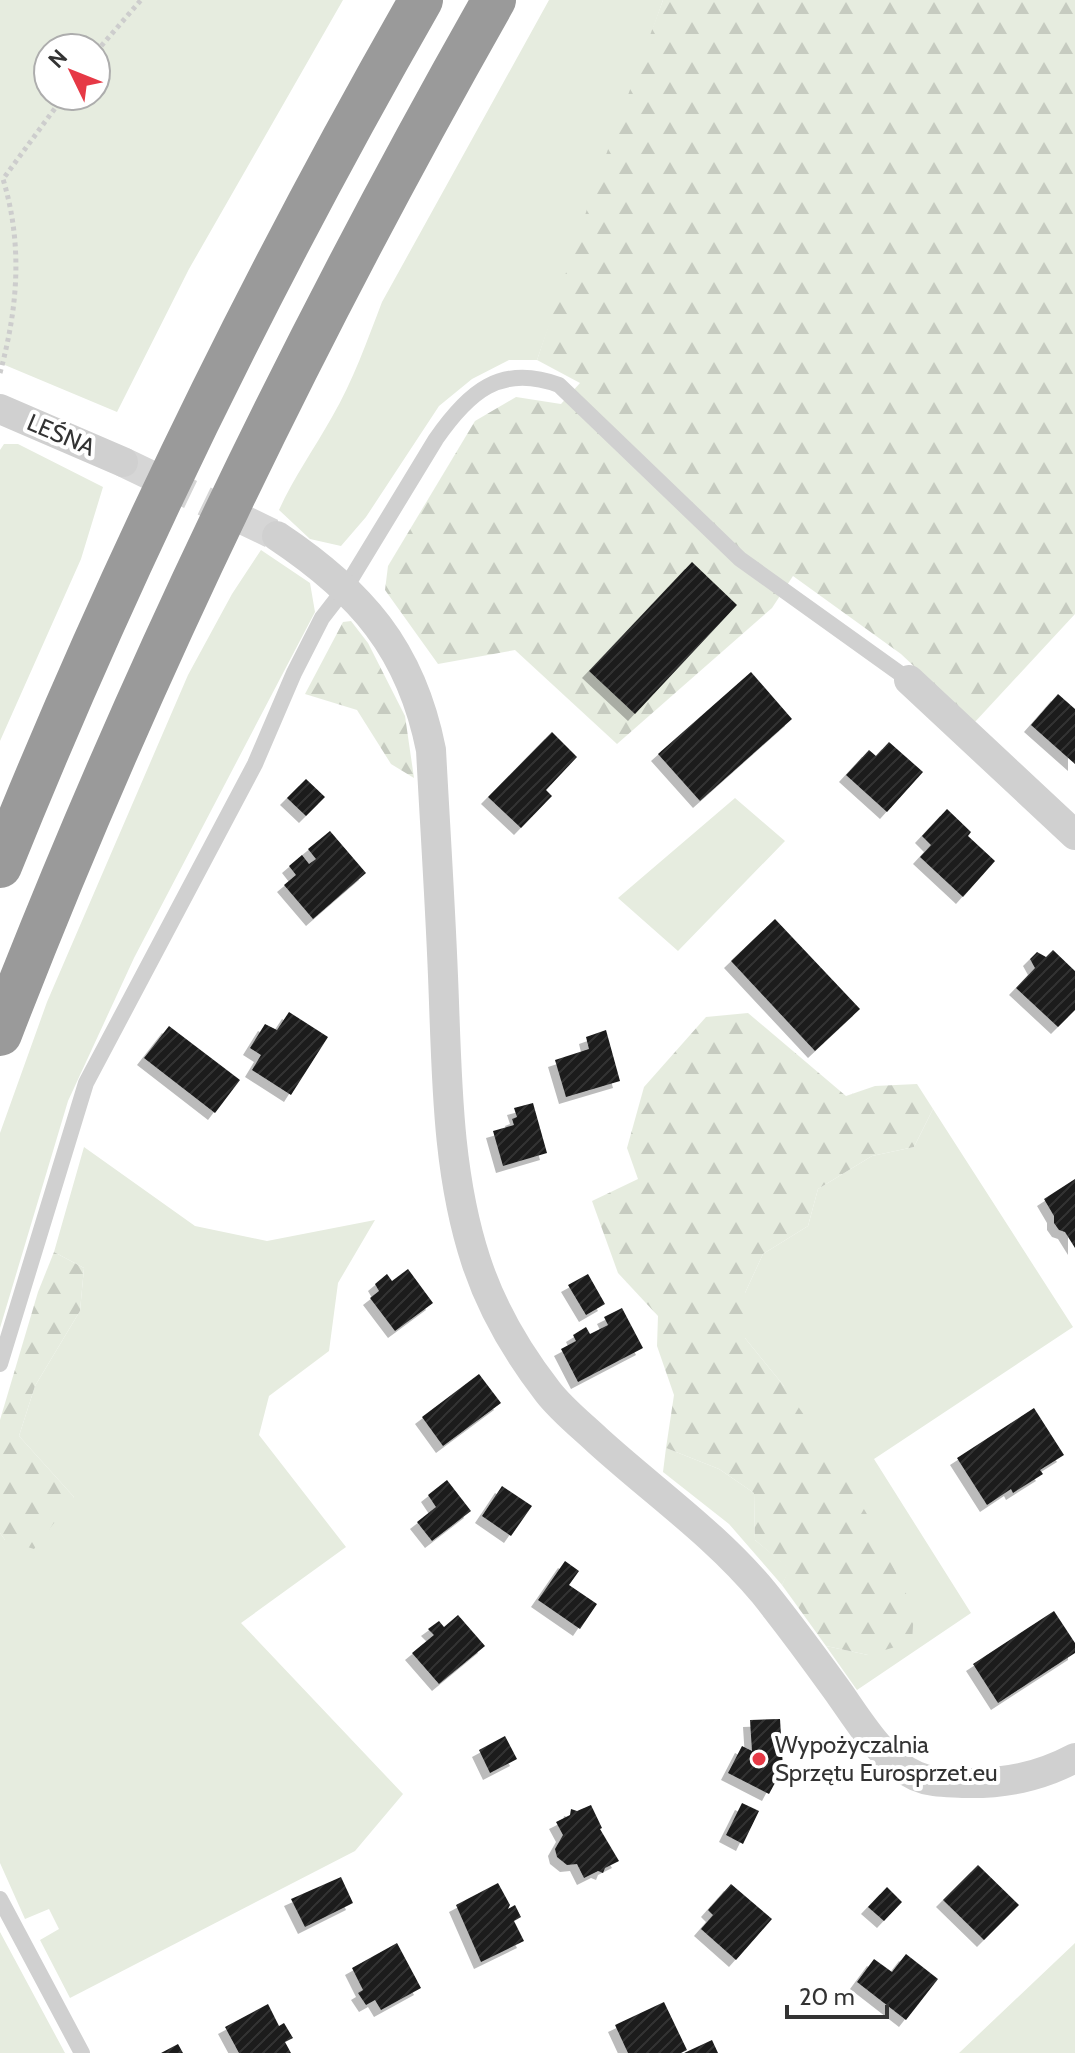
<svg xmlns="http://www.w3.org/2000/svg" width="1075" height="2053" font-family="Cabin,sans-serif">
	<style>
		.green { fill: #e6ecdf; fill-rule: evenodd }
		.forest { fill: url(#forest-firs) }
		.building { fill: url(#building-hatch); filter: url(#shadow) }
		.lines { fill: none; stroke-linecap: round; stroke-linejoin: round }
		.street-tunnel { stroke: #d6d6d6; stroke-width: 30; stroke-dasharray: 30 15; stroke-linecap: butt }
		.path { stroke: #cdcdcd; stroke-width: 5; stroke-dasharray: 4 4; stroke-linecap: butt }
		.lane { stroke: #d0d0d0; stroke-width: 16 }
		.street { stroke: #d0d0d0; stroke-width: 30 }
		.highway { stroke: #9a9a9a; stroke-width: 44 }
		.poi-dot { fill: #e63946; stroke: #fff; stroke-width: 3 }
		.labels { text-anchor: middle; stroke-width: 8; stroke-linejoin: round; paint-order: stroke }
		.street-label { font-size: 24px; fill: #333; stroke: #fff }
		.poi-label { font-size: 24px; fill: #333; stroke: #fff; text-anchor: start }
	</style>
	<defs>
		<pattern id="forest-firs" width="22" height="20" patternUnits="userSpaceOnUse" patternTransform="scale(2)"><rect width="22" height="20" fill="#e6ecdf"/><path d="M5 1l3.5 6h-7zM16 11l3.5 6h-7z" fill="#c6cbc0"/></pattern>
		<pattern id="building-hatch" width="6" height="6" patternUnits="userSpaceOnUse" patternTransform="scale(2)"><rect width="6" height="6" fill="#1a1a1a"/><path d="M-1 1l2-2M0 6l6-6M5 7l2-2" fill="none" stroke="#333"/></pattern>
		<filter id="shadow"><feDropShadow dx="-7" dy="7" stdDeviation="0" flood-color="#0004"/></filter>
	</defs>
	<rect width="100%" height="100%" fill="#fff"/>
	<path class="green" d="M0,0H343L189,269L117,412L0,363ZM48,48H96V96H48Z
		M549,0H663L537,360H509L472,379L439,406L366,517L341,546L310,539L279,510C294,477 314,449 332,417C353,381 367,341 382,302Z
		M4,444H18L103,487L81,559L0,741V450Z
		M261,550L310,583L315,612L134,958L68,1101L0,1328V1133L47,1002L188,675L232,594Z
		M735,798L785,841L678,951L618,898Z
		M933,1109L1073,1327L874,1459L971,1613L857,1690L826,1646L868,1655L784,1386L745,1338V1293L763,1254L808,1226L818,1189L872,1156L914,1147Z
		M84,1147L195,1226L267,1241L375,1220L338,1283L329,1351L269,1396L259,1435L346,1547L241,1623L403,1794L355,1851L70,1998L40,1940L59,1929L49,1909L25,1919L0,1863V1533L5,1540L74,1497L19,1436L35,1386L80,1311L84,1268L54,1252Z
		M666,1448L719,1469L754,1493L755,1540L790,1569L782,1585L729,1524L663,1472Z
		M0,1932L65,2053H0Z
		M1075,1943V2053H959Z"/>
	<path class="forest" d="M663,0H1075V614L974,723L901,654L793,576L772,608L617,744L515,650L438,664L385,590L388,566L475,421L516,397L561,404L580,383L537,360L596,182Z
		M351,621L368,643L405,716L414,778L391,764L357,710L305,694L343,622Z
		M748,1013L846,1096L875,1086L917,1084L933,1109L914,1147L872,1156L818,1189L808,1226L763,1254L745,1293V1338L784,1386L835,1460L871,1521L914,1610L912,1642L868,1655L826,1646L782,1585L789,1569L755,1540L754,1493L719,1469L666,1448L674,1395L657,1346L658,1316L618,1273L592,1201L638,1179L627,1148L644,1087L706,1017Z
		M54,1252L84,1268L80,1311L35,1386L19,1436L74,1497L34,1549L5,1540L0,1533V1420L38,1292Z"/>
	<path class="building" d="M692,562L737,605L635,714L589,671Z
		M751,672L792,719L700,801L658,754Z
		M1058,694L1075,709V764L1031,725Z
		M552,732L577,757L546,790L552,796L521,828L488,797Z
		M889,742L923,772L887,812L846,775L869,750L876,756Z
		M306,779L325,797L306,816L287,798Z
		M947,809L971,832L968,836L995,861L963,897L920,857L931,845L922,836Z
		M330,831L366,873L313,919L284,885L296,875L289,866L302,855L309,864L316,859L308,849Z
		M775,919L860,1009L815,1051L731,961Z
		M1053,950L1075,971V1010L1058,1027L1016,988L1035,968L1030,959L1037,952L1046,957Z
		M289,1012L328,1037L291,1095L252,1070L261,1055L250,1048L265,1024L277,1030Z
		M169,1026L240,1080L215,1113L144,1058Z
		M606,1030L620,1081L566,1097L555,1060L589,1049L586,1037Z
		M533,1103L547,1153L503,1166L493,1131L514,1125L512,1119L517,1117L514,1108Z
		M1075,1179V1248L1065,1232L1059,1230L1054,1223V1216L1044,1199Z
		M408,1269L433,1303L395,1331L370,1298L379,1291L375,1284L387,1274L392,1281Z
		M588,1274L605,1304L586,1315L568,1285Z
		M622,1308L643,1348L578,1382L561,1349L576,1341L573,1335L586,1327L590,1334L608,1325L604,1317Z
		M479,1374L501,1403L443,1446L422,1417Z
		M1034,1408L1064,1455L1040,1470L1043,1474L1013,1493L1011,1489L987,1505L957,1458Z
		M447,1480L471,1511L432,1541L417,1522L436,1507L428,1495Z
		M502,1486L532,1506L511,1536L482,1516Z
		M565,1561L579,1571L569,1585L597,1604L580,1629L538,1600Z
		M1054,1611L1075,1643V1653L998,1703L973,1664Z
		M458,1615L485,1646L439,1684L412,1653L434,1635L428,1629L439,1621L444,1627Z
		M780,1719L783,1768L769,1794L728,1773L742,1746L752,1751L750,1720Z
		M505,1736L517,1759L490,1773L479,1750Z
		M742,1803L759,1811L743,1844L726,1835Z
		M591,1805L602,1828L600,1829L619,1861L605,1868L603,1873L598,1871L584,1878L577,1864L567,1865L557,1857L555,1849L563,1835L556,1822L570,1815L571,1809L577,1811Z
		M978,1865L1019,1905L984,1940L943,1900Z
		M341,1877L353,1903L305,1927L291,1899Z
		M498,1883L510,1905L508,1909L515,1905L521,1917L514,1921L524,1941L481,1962L456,1905Z
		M731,1884L772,1919L736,1960L701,1929L713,1915L708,1910Z
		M887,1887L902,1902L884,1921L868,1907Z
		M397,1943L421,1988L381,2010L375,2000L366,2005L358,1993L363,1990L352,1968Z
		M906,1954L938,1979L906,2020L857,1982L874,1959L892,1972Z
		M664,2002L687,2050L681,2053H628L615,2025Z
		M268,2004L279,2026L284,2023L293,2038L285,2042L291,2053H239L225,2027Z
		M712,2040L718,2053H684Z
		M178,2044L183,2053H161Z"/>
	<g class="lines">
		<path class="street-tunnel" d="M123,462L277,536"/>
		<path class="path" d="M96,52L141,0
			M0,373C18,307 23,245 3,179L64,96"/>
		<path class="lane" d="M0,1364L86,1083L255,764L294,673L322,618L346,587L436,439C468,393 500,363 559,385L740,559L909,680
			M0,1899L82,2053"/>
		<path class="street" d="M0,409L123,462
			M277,536C361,592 411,649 431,750C435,825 440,901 443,976C447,1071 446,1170 476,1261C492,1310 517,1352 548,1392C562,1410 581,1425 597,1440C653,1491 715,1534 764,1593C788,1623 811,1654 834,1686C857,1717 879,1759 916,1776C932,1783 946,1782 963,1783C1004,1784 1039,1777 1075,1758
			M909,680L1075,835"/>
		<path class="highway" d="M0,866C120,568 262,278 421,0
			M0,1034C138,677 305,333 494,0"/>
	</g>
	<circle class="poi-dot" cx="759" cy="1759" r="8"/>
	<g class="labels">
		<g class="street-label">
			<text transform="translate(61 435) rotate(23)" y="8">LEŚNA</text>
		</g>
		<g class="poi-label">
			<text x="775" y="1753">Wypożyczalnia<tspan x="775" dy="28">Sprzętu Eurosprzet.eu</tspan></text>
		</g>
	</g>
	<g transform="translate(72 72) rotate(313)"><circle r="38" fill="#ffffff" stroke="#adadad" stroke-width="2"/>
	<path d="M0-6L14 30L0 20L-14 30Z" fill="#e63946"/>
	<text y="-12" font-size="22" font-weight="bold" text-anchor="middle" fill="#333333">N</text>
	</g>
	<path d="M787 2005v12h100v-12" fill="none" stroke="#333333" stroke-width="4"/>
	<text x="799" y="2005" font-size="24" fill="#333333" stroke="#ffffff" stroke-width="6" paint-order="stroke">20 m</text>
</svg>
